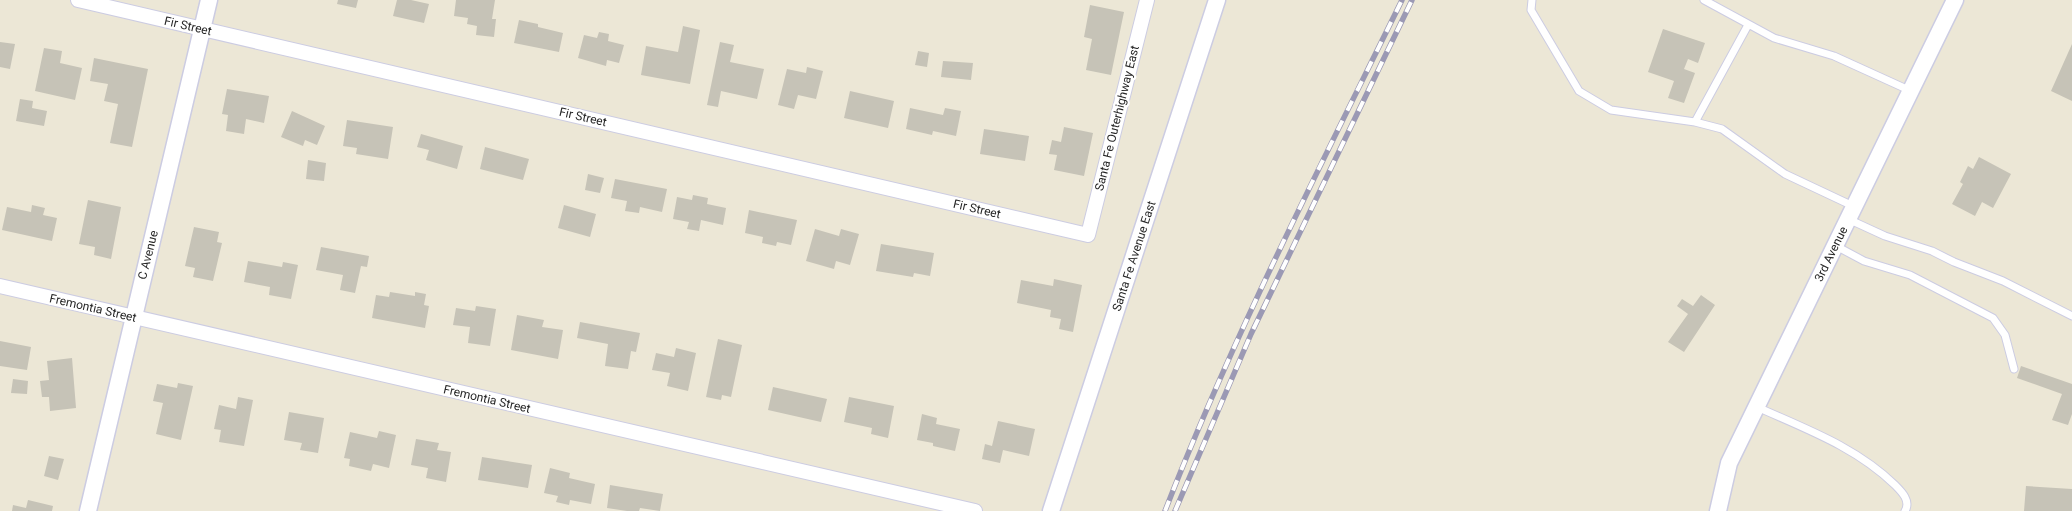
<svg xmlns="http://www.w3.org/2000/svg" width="2072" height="511" font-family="Roboto,sans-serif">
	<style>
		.building { fill: #c6c3b7 }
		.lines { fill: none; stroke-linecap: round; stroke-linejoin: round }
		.service-casing { stroke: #cccce2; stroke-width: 9 }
		.minor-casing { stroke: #cccce2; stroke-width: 16 }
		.tertiary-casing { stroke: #cccce2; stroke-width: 19 }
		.service { stroke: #fff; stroke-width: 7 }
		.minor { stroke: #fff; stroke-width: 14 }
		.tertiary { stroke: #fff; stroke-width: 16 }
		.rail-casing { stroke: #9b99b4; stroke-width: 5.5 }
		.rail { stroke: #fff; stroke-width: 4; stroke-dasharray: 11; stroke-linecap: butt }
		.labels { text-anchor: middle; stroke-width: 4.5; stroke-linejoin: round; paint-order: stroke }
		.street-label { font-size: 12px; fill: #272727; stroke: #fff }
	</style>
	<rect width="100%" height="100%" fill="#ece7d6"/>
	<path class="building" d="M338,0H358L356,8L337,4Z
		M397,0H411L429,4L424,23L393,16Z
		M456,0H495L492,19H496L494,37L476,35L477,26L467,24L468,18L454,16Z
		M1090,5L1124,12L1111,75L1086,70L1092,39L1084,37Z
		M519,20L538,24V27L563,33L559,52L514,43Z
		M683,26L700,30L690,84L641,75L646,46L678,52Z
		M1663,29L1705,43L1698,63L1688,59L1684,69L1695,73L1684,103L1668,98L1674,81L1648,72Z
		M599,32L609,34L608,41L624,45L619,63L607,60L606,66L578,58L584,35L597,38Z
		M0,42L15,44L10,69L0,67Z
		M720,42L734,45L730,62L764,69L757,99L721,91L718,107L707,105Z
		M2072,44V101L2051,91Z
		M44,48L62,51L60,63L82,68L75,100L35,91Z
		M918,51L929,53L927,67L915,65Z
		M94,58L148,69L132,147L110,143L118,104L104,101L108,84L90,81Z
		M943,61L973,63L971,80L941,77Z
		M807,67L823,71L816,99L798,95L794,109L778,105L787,69L806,73Z
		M227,89L269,96L264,123L246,119L244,134L226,131L228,115L222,114Z
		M850,91L894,101L888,128L844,118Z
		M20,99L33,101L32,108L47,111L44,126L16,121Z
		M910,108L943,115L945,108L961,111L956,136L933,131L932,135L906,129Z
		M292,111L325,126L317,145L305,140L303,146L281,137Z
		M347,120L393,127L388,159L356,154L357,148L343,146Z
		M1064,127L1093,133L1084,176L1054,170L1057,155L1049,154L1052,140L1061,142Z
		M984,129L1029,136L1025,161L980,154Z
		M421,134L463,146L457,169L426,160L429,150L417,147Z
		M485,147L529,159L523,180L480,169Z
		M1979,157L2011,174L1993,208L1982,202L1975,216L1952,204L1963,184L1960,182L1968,166L1973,169Z
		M308,160L326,163L324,181L306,179Z
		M588,174L604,178L600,193L585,190Z
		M615,179L667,189L662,212L640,207L639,213L625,211L627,201L611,198Z
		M693,195L708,198L707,204L726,208L723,225L701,220L699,231L687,229L689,222L673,219L677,197L692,200Z
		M88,200L121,207L111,259L94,255L95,247L79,244Z
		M32,205L45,208L43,215L57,218L52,241L2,230L7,207L31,212Z
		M564,205L596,214L590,237L558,228Z
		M749,210L797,220L791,245L777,242L776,246L762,243L763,237L745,233Z
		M194,227L219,232L217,242L222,243L213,281L193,277L195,268L185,266Z
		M815,229L839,236L841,229L859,234L850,265L836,261L834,269L806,261Z
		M881,244L934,253L930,276L914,273L913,277L876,271Z
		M321,247L369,256L367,267L361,266L355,293L340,290L343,275L316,270Z
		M248,261L282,267L283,262L298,265L291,299L269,295L270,287L244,282Z
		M1054,279L1082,285L1073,332L1059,329L1061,319L1050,317L1051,310L1017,303L1021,280L1053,286Z
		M390,292L415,296V292L426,294L424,305L429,306L425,328L372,318L376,295L389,297Z
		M1701,295L1715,305L1684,352L1668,342L1688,314L1677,306L1682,299L1693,306Z
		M476,306L496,309L490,346L468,343L470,327L453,325L456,308L475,311Z
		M517,315L544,320L542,327L563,330L558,359L511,350Z
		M580,322L640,333L636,352L631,351L628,369L605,366L608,344L577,338Z
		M718,339L742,345L731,397L722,395L721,400L706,397Z
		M0,341L31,347L27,370L0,366Z
		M676,348L696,353L688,391L667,386L670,373L652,370L656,353L674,357Z
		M72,358L76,408L50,411L49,397H42L40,381L49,380L47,361Z
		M2021,366L2072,384V414L2068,425L2052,420L2062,394L2017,378Z
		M13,379L28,381L27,394L11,393Z
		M178,383L193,386L181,440L156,434L163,403L153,401L157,384L177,388Z
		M773,387L827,399L821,422L768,410Z
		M238,397L253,400L244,446L219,442L221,430L214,429L219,405L236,409Z
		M849,397L894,406L888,438L871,434L872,428L844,422Z
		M289,412L324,418L318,453L300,450L302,443L284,440Z
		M922,414L937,418L936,424L960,429L955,451L933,446V443L917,440Z
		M998,421L1035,429L1029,456L1003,450L1000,463L982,459L985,444L992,446Z
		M379,431L396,435L389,468L373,464L371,471L349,466L350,459L344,458L350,432L377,438Z
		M416,439L439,443L437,450L451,452L446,482L426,478L428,468L411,465Z
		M49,456L64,459L58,480L44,476Z
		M482,457L532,465L528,488L478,480Z
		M550,468L570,473L569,478L595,484L591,504L570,500L569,505L556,502L558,496L544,493Z
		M610,485L663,494L660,511L640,508L639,511H627L607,508Z
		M2026,486L2072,489V511H2024Z
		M28,500L53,506L52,511H12L13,505L26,508Z"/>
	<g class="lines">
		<g class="service-casing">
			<path id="service" d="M1532,0L1531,10L1579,91L1611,110L1695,122L1722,129L1785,174L1853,206
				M1704,0L1774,38L1834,56L1911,91
				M1695,122L1748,25
				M1848,219L1885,236L1932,251L1954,262L2003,281L2072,316
				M1836,246L1864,261L1910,275L1993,318L2005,335L2014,369
				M1757,407C1806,429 1856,447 1895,485C1902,492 1911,501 1905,511"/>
		</g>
		<g class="minor-casing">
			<path id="minor" d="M78,0L1088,235L1147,0
				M0,286L975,511"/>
		</g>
		<g class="tertiary-casing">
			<path id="tertiary" d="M88,511L209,0
				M1051,511L1217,0
				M1718,511L1729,463L1955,0"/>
		</g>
		<use href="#service" class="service"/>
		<use href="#minor" class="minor"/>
		<use href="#tertiary" class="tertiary"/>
		<g class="rail-casing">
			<path id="rail" d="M1165,511C1233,336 1319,169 1402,0
				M1175,511L1251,334L1412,0"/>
		</g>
		<use href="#rail" class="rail"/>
	</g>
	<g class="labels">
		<g class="street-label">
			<text transform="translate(188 26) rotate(13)" y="4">Fir Street</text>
			<text transform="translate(583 117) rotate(13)" y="4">Fir Street</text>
			<text transform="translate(1117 118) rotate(-76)" y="4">Santa Fe Outerhighway East</text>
			<text transform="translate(977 209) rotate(13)" y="4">Fir Street</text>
			<text transform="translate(1831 254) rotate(-64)" y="4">3rd Avenue</text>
			<text transform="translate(148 255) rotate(-76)" y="4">C Avenue</text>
			<text transform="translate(1134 256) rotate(-72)" y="4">Santa Fe Avenue East</text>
			<text transform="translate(93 308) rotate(13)" y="4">Fremontia Street</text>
			<text transform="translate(487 399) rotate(13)" y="4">Fremontia Street</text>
		</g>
	</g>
</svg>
